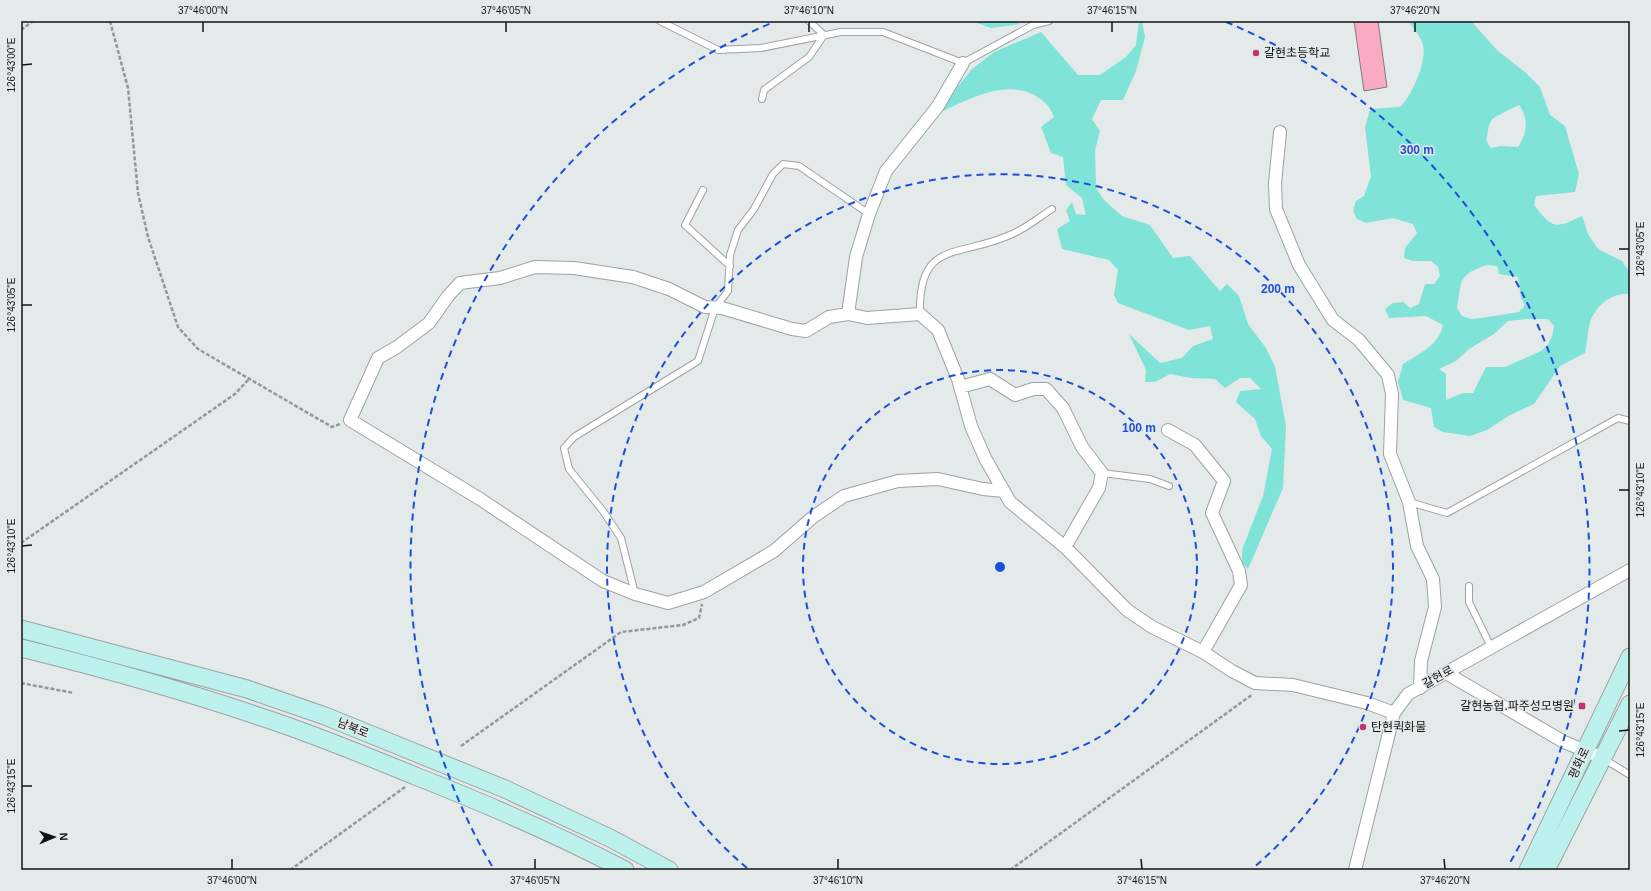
<svg xmlns="http://www.w3.org/2000/svg" width="1651" height="891" font-family="Helvetica,'Noto Sans KR',sans-serif">
	<style>
		.green { fill: #7fe3d8; fill-rule: evenodd }
		.building { fill: #f8abc3; stroke: #7f7b7c }
		.lines { fill: none; stroke-linecap: round; stroke-linejoin: round }
		.lane-casing { stroke: #9da2a2; stroke-width: 8 }
		.street-casing { stroke: #9da2a2; stroke-width: 14 }
		.secondary-casing { stroke: #9da2a2; stroke-width: 19 }
		.path { stroke: #939897; stroke-width: 2.5; stroke-dasharray: 4 2; stroke-linecap: butt }
		.lane { stroke: #fff; stroke-width: 6 }
		.street { stroke: #fff; stroke-width: 12 }
		.secondary { stroke: #bdf1ed; stroke-width: 17 }
		.ticks { fill: none; stroke: #121414; stroke-width: 1.5 }
		.ring { fill: none; stroke: #1d4ed8; stroke-width: 2; stroke-dasharray: 7 5 }
		.poi-dot { fill: #bc336e; stroke: #e4eae9; stroke-width: 1.5 }
		.labels { text-anchor: middle; stroke-width: 3; stroke-linejoin: round; paint-order: stroke }
		.poi-label { font-size: 12px; fill: #121414; stroke: #e4eae9; text-anchor: start }
		.street-label { font-size: 12px; fill: #121414; stroke: #e4eae9 }
		.centre { fill: #1d4ed8; stroke: #e4eae9; stroke-width: 2 }
		.ring-label { font-size: 12px; text-anchor: middle; font-weight: bold; fill: #1d4ed8; stroke: #e4eae9; stroke-width: 3; stroke-linejoin: round; paint-order: stroke }
		.neatline { fill: none; stroke: #121414; stroke-width: 1.5 }
		.ticks-label { font-size: 10px; text-anchor: middle; fill: #121414 }
	</style>
	<rect width="100%" height="100%" fill="#e4eae9"/>
	<path class="green" d="M972,21H1021L1019,24L991,28Z
		M1139,21H1142L1145,37L1136,71L1123,100H1101L1092,119L1100,131L1095,150L1096,188L1104,200L1122,216L1150,225L1173,258L1190,256L1220,291L1227,284L1239,296L1248,324L1266,348L1275,367L1286,426L1283,488L1248,569L1242,562V550L1263,496L1272,449L1261,436L1255,419L1236,402L1240,391L1261,389L1250,378H1240L1225,388L1215,379L1191,378L1170,374L1155,382H1145L1146,370L1129,334L1160,363L1182,358L1193,346L1213,339L1210,326L1189,330L1118,303L1114,295L1118,270L1109,260L1062,249L1057,229L1070,221L1066,210L1072,202L1076,214L1086,215L1082,198L1066,185L1063,157L1051,153L1041,127L1054,117C1050,107 1047,104 1039,98C1007,76 967,101 936,114L971,70L994,52L1041,32L1078,75H1100L1126,57L1136,45Z
		M1408,21H1471L1497,50L1526,73L1540,87L1550,115L1565,126L1579,174L1575,192L1536,196L1534,205C1553,229 1554,229 1582,216L1588,234L1598,249L1622,261L1630,273V294C1613,293 1601,301 1592,317C1588,324 1587,344 1585,353L1560,366L1534,404L1510,415L1487,430L1470,436L1443,432L1434,427L1431,408L1403,400L1398,382L1403,364C1419,354 1439,345 1443,325L1426,316L1389,318L1385,309L1393,303L1403,302L1410,308L1419,304L1425,284H1434L1440,276L1438,267L1431,261H1413L1404,258L1405,248L1417,233L1413,224L1393,218L1366,223L1357,219L1353,211L1356,201L1364,196L1371,176L1365,128L1370,109L1400,107C1412,96 1429,58 1422,42C1419,35 1413,27 1408,21ZM1519,105C1529,118 1527,134 1518,147L1500,146L1491,148L1486,140C1488,134 1488,125 1491,121C1494,116 1512,109 1519,105ZM1487,265L1497,266L1499,274L1518,277L1521,298L1525,305L1519,312L1481,318L1471,319L1462,316L1457,308C1462,279 1458,275 1487,265ZM1526,319H1548L1554,326L1552,336L1548,345L1541,351L1505,367H1486L1473,393H1463L1446,400V374L1439,369L1456,361L1469,349L1494,334L1508,321Z"/>
	<path class="building" d="M1354,21H1378L1387,87L1364,91Z"/>
	<g class="lines">
		<g class="lane-casing">
			<path id="lane" d="M660,21L718,50L761,48L841,32H883L963,63L1033,25L1049,21
				M762,99L764,90L809,57L824,35L809,21
				M703,190L685,225L730,266
				M920,314C918,239 959,258 1010,235C1025,229 1038,218 1052,209
				M1102,473L1150,479L1169,486
				M1409,502L1447,513L1618,418L1630,421
				M1469,586V602L1491,647
				M635,594L621,538L603,511L569,469L564,448L574,437L698,361L715,308L728,291L730,255L738,230L754,209L773,174L783,164L799,166L869,214
				M1604,759L1630,775"/>
		</g>
		<g class="street-casing">
			<path id="street" d="M1280,132L1275,183L1276,209L1299,265L1333,320L1359,340L1388,375L1392,394L1390,454L1409,502L1417,546L1433,579L1435,607L1421,661L1420,688
				M848,314L856,257L869,214L886,171L938,106L963,63
				M960,387L990,379L1015,395L1033,389H1046L1063,408L1082,447L1102,473L1099,488L1065,547
				M1168,430L1195,445L1224,481L1212,513L1239,571L1241,585L1203,652
				M1004,491L983,489L938,479L898,481L844,496L813,517L774,551L704,592L668,603L635,594L603,581L480,499L350,420L378,358L397,347L429,323L448,296L460,283L500,278L535,267L574,268L633,277L669,289L705,307L722,308L792,329L806,331L829,317L848,314L867,318L920,314L938,330L958,379L971,426L985,458L1010,502L1065,547L1127,610L1152,627L1203,652L1232,671L1255,683L1293,685L1367,703L1394,713
				M1446,673L1564,742L1603,758
				M1355,870L1394,713L1408,694L1630,570"/>
		</g>
		<g class="secondary-casing">
			<path id="secondary" d="M21,629L247,689L325,716L505,789L610,838L669,870
				M21,648C102,668 182,690 261,717C314,734 366,756 418,777C489,805 558,835 625,870
				M1528,870L1630,657
				M1546,870L1630,704"/>
		</g>
		<path class="path" d="M110,21L128,88L138,193L148,237L178,327L198,349L332,427L340,424
			M21,30L33,21
			M21,543L235,394L249,379
			M21,683L74,693
			M461,746L621,632L683,625L699,618L702,604
			M290,870L405,787
			M1010,870L1253,694"/>
		<use href="#lane" class="lane"/>
		<use href="#street" class="street"/>
		<use href="#secondary" class="secondary"/>
	</g>
	<path class="ticks" d="M203,22V32M506,22V32M809,22V32M1112,22V32M1415,22V32M22,65L32,64M1619,249H1629M22,305H32M1619,490H1629M22,546L32,545M1619,731L1629,730M22,786H32M232,859V869M535,859V869M838,859V869M1141,859L1142,869M1444,859L1445,869"/>
	<g class="ring">
		<circle cx="1000" cy="567" r="197"/>
		<path d="M747 868A393 393 0 1 1 1253 868"/>
		<path d="M492 866A590 590 0 0 1 774 22M1226 22A590 590 0 0 1 1508 866"/>
	</g>
	<g class="poi-dot">
		<circle cx="1256" cy="53" r="4"/>
		<rect x="1578" y="702" width="8" height="8" rx="2"/>
		<circle cx="1363" cy="727" r="4"/>
	</g>
	<g class="labels">
		<g class="poi-label">
			<text x="1264" y="57">갈현초등학교</text>
			<text x="1574" y="710" text-anchor="end">갈현농협.파주성모병원</text>
			<text x="1371" y="731">탄현퀵화물</text>
		</g>
		<g class="street-label">
			<text transform="translate(1438 677) rotate(-29)" y="4">갈현로</text>
			<text transform="translate(353 728) rotate(22)" y="4">남북로</text>
			<text transform="translate(1579 763) rotate(-65)" y="4">평화로</text>
		</g>
	</g>
	<circle cx="1000" cy="567" r="6" class="centre"/>
	<g class="ring-label">
		<text x="1417" y="154">300 m</text>
		<text x="1278" y="293">200 m</text>
		<text x="1139" y="432">100 m</text>
	</g>
	<rect width="1651" height="891" fill="none" stroke="#e4eae9" stroke-width="44"/>
	<g transform="translate(54 837) rotate(88)" stroke="#e4eae9" stroke-width="3" paint-order="stroke">
	<path d="M0-3L7 15L0 10L-7 15Z" fill="#121414"/>
	<text y="-6" font-size="11" font-weight="bold" text-anchor="middle" fill="#121414">N</text>
	</g>
	<rect x="22" y="22" width="1607" height="847" class="neatline"/>
	<g class="ticks-label">
		<text x="203" y="14">37°46'00"N</text>
		<text x="506" y="14">37°46'05"N</text>
		<text x="809" y="14">37°46'10"N</text>
		<text x="1112" y="14">37°46'15"N</text>
		<text x="1415" y="14">37°46'20"N</text>
		<text transform="translate(11 65) rotate(-90)" y="4">126°43'00"E</text>
		<text transform="translate(1640 249) rotate(-90)" y="4">126°43'05"E</text>
		<text transform="translate(11 305) rotate(-90)" y="4">126°43'05"E</text>
		<text transform="translate(1640 490) rotate(-90)" y="4">126°43'10"E</text>
		<text transform="translate(11 546) rotate(-90)" y="4">126°43'10"E</text>
		<text transform="translate(1640 730) rotate(-90)" y="4">126°43'15"E</text>
		<text transform="translate(11 786) rotate(-90)" y="4">126°43'15"E</text>
		<text x="232" y="884">37°46'00"N</text>
		<text x="535" y="884">37°46'05"N</text>
		<text x="838" y="884">37°46'10"N</text>
		<text x="1142" y="884">37°46'15"N</text>
		<text x="1445" y="884">37°46'20"N</text>
	</g>
</svg>
